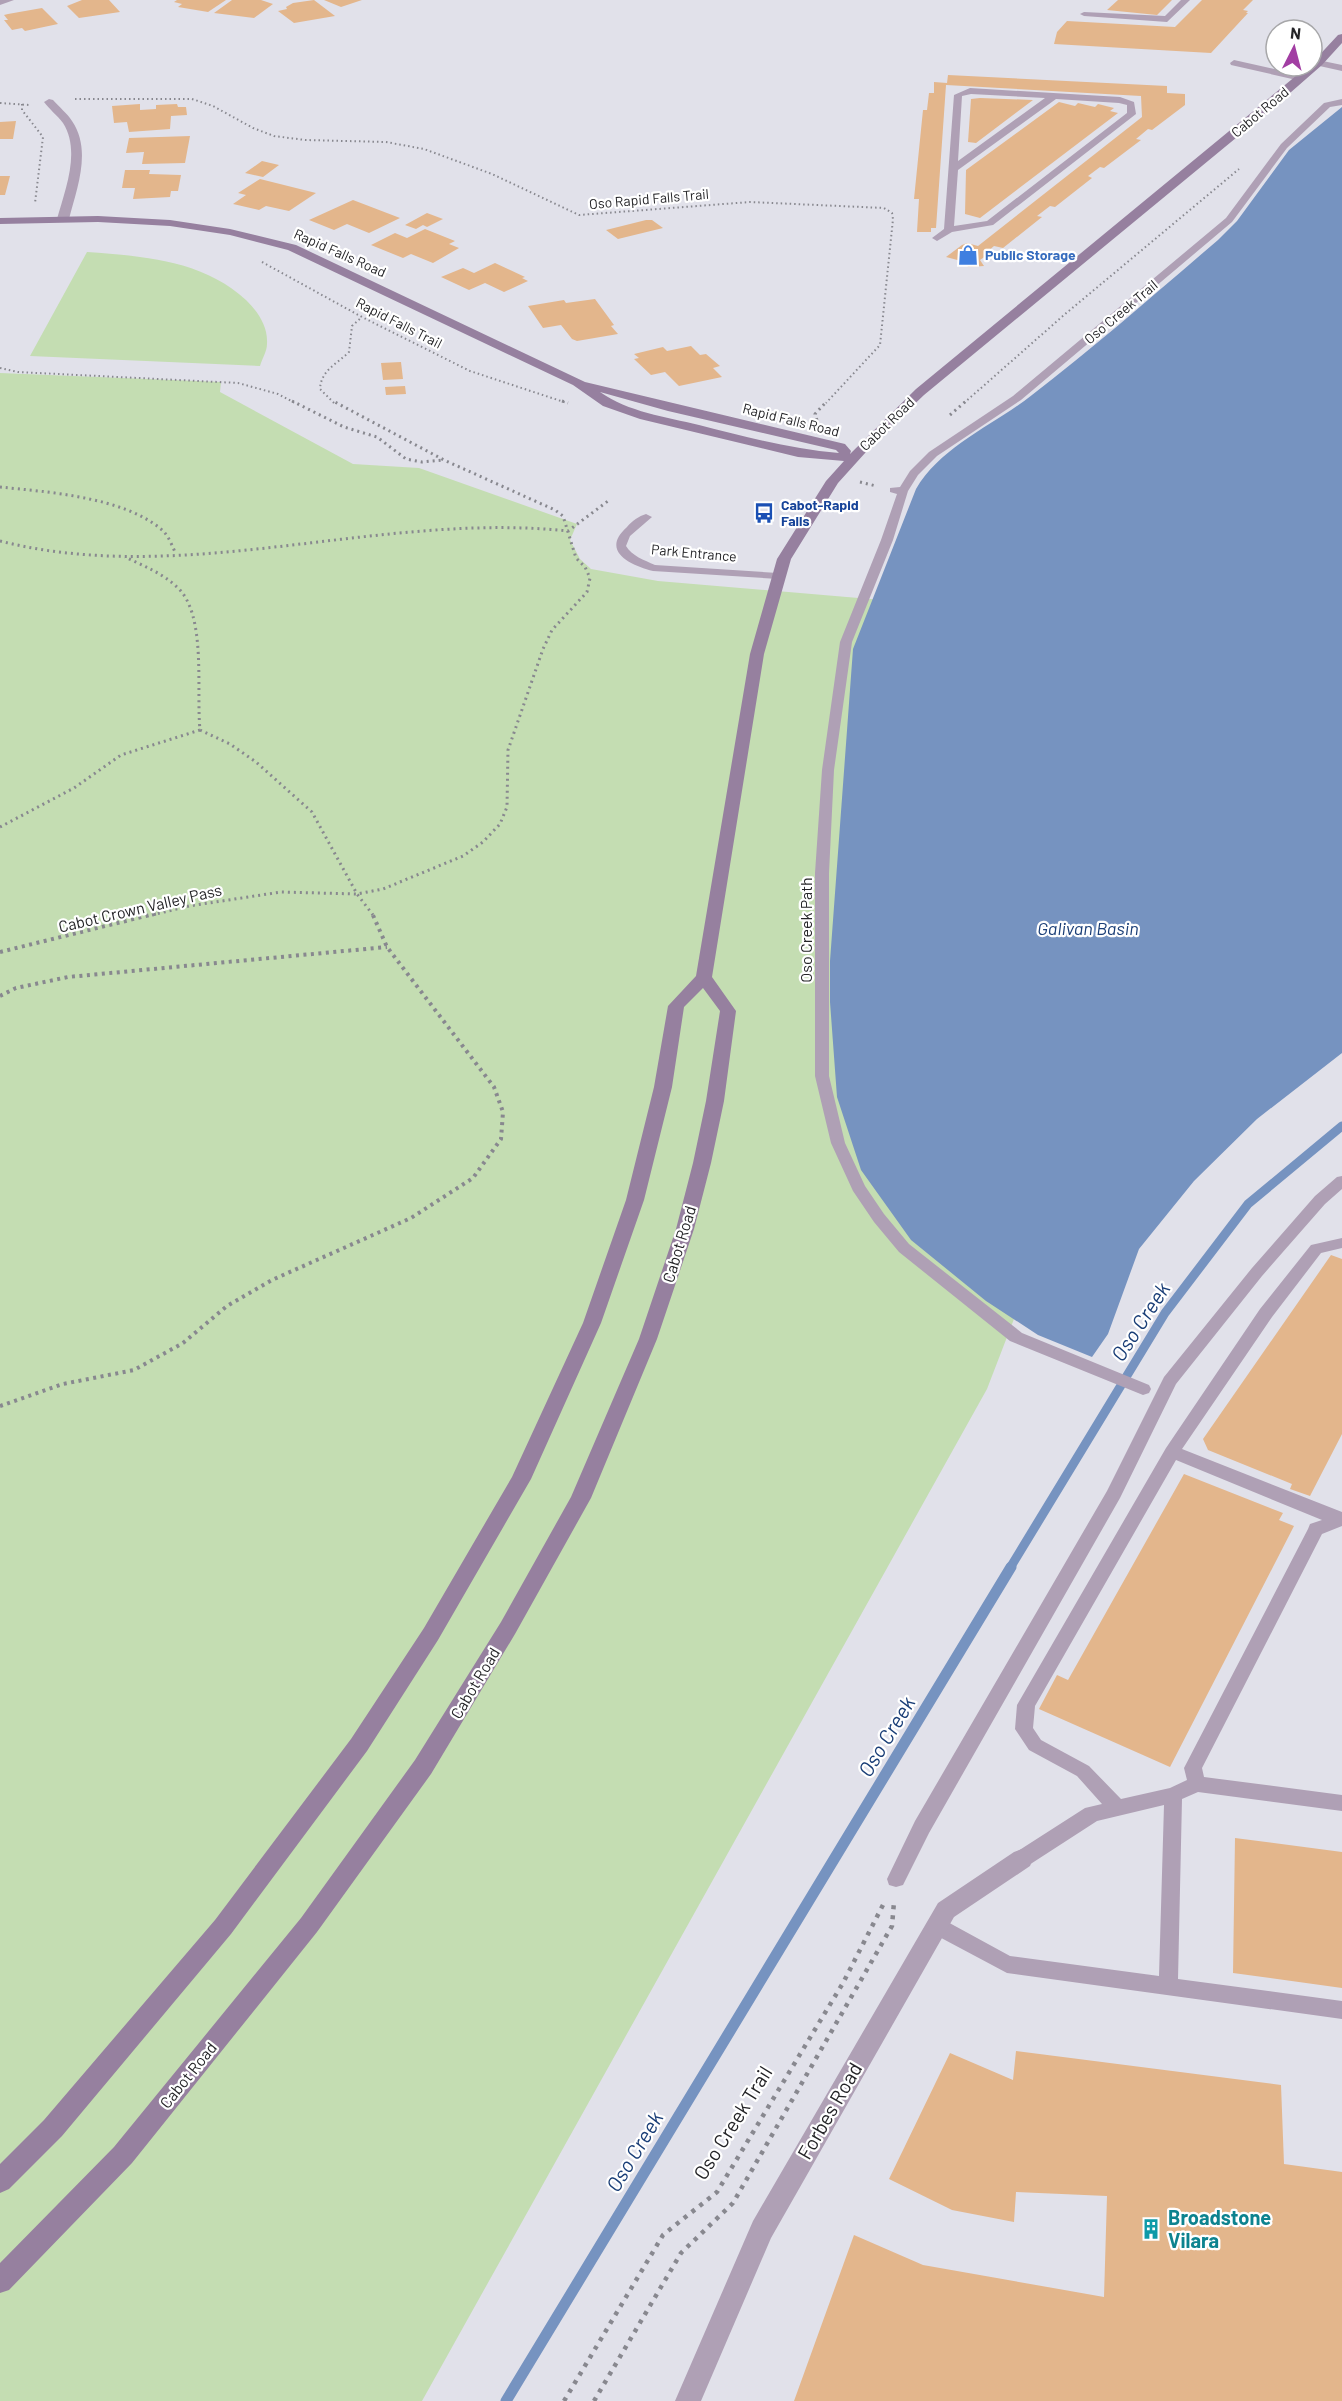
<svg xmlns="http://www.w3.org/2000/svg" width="1342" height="2401" font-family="Barlow,sans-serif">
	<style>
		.green { fill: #c4ddb2 }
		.water { fill: #7693c0 }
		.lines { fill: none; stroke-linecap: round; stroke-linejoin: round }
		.stream-far1 { stroke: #7693c0; stroke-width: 9 }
		.stream { stroke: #7693c0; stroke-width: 11 }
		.building { fill: #e3b68c }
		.path-far3 { stroke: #88888f; stroke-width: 2; stroke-dasharray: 1.5 3; stroke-linecap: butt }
		.path-far2 { stroke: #88888f; stroke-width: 3; stroke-dasharray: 2 4; stroke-linecap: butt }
		.path-far1 { stroke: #88888f; stroke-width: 4; stroke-dasharray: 3 4.5; stroke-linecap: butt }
		.path { stroke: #88888f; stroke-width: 4.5; stroke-dasharray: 4 6; stroke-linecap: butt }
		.lane { fill: #afa0b5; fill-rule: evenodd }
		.street { fill: #afa0b5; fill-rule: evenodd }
		.secondary { fill: #96809f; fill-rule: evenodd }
		.labels { text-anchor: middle; stroke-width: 4.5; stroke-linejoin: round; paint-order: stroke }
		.far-street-label { font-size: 14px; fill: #242427; stroke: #fff }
		.far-shop-label { font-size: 14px; font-weight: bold; fill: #366cbe; stroke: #fff; text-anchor: start }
		.far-transit-label { font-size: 14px; font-weight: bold; fill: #164399; stroke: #fff; text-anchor: start }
		.street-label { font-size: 16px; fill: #242427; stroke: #fff }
		.water-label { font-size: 18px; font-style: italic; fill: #1a3e77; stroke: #fff }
		.near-street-label { font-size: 20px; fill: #242427; stroke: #fff }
		.near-culture-label { font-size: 20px; font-weight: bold; fill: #0d838f; stroke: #fff; text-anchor: start }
		.near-water-label { font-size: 21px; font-style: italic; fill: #1a3e77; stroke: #fff }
	</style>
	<rect width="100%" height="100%" fill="#e1e1ea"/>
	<path class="green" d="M87,252C142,256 203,260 246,300C258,312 268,326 267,344C267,351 262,359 260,366L30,356Z
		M0,373L221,382L220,392L353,464L419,468L577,524L570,540L580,559L591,569L658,581L917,603L1049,1228L987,1389L422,2401H0Z"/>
	<path class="water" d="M1342,107V1053L1257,1119L1194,1181L1139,1249L1108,1334L1092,1357L1038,1335L986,1301L911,1240L861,1170L837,1097L830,1002V961L853,649L916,489C941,446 994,425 1032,395C1096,346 1157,292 1218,240L1237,221L1289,150Z"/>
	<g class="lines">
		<path class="stream-far1" d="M1010,1568L1165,1313L1248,1204L1342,1126"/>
		<path class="stream" d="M506,2401L1011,1567"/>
	</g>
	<path class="building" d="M82,0H109L120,12L79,18L67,6Z
		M177,0H226L208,12L178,7L182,4L174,2Z
		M232,0H261L273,4L254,18L214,13Z
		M314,0L335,16L294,23L278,11L287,9L286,7L293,3Z
		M324,0H362L341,7Z
		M1118,0H1172L1157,15L1107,10Z
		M1202,0H1253L1243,10L1248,11L1246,13H1248L1211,53L1054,44L1057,32L1067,21L1175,27Z
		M42,8L58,24L25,31L22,28L12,30L4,20H8L4,15L8,14Z
		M948,75L1167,86V93L1185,94V105L1152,130L1148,129L1136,139L1141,140L1104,168L1100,167L1088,176L1092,178L1055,207L1050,206L1037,216L1042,217L1003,248L994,246L987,252L990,253L980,260L984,266L968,267L965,262L946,257L962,245L967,243L978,246L1142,117L1141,96L946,85L936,228H931V232H917L919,199H914L923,110H927L929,93H934V82L947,83Z
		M980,98L1033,100L976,143L968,142L971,99Z
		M1059,102L1075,106L1078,103L1095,107L1098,104L1114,108L1110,111L1118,113L980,218L965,214L966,170Z
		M140,104V110L156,109V105L177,104L178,107H186L187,115L171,116L170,129L129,132L127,122L114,123L112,106Z
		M16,121L13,139H0V122Z
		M190,136L185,163L142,164L144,152L126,153L129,138Z
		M262,161L279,165L263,177L245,173Z
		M125,170H150L149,174L181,175L178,191H171L170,197L133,199L135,188H122Z
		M0,176H10L5,195H0Z
		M260,179L316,193L289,211L266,206L259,210L233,204L246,195L238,193Z
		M353,200L400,218L369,233L347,224L334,230L309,220Z
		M427,213L443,219L427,227L423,225L416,229L405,225Z
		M646,220H652L663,228L618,239L606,230Z
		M425,229L455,241L449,244L459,248L433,263L411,254L403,258L371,245L395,233L407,238Z
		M495,263L525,277L522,278L528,281L504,292L485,283L469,290L441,277L463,268L474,273Z
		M595,299L614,325L611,326L618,334L577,341L572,339L561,325L543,328L528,306L564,300L566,303Z
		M691,346L700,355L706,354L720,366L713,368L722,377L679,386L665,372L651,375L634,359L639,358L634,354L663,347L667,351Z
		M401,362L403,379L383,380L381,363Z
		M405,386L406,394L386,395L385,387Z
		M1331,1255L1342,1259V1434L1310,1496L1290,1489L1292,1484L1208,1450L1203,1439Z
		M1184,1474L1283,1513L1279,1520L1294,1526L1170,1767L1039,1709L1057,1675L1068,1680Z
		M1235,1838L1342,1852V1988L1233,1973Z
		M1016,2051L1281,2085L1284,2164L1342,2172V2401H794L854,2235L923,2265L1104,2297L1107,2196L1016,2192L1014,2222L952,2210L889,2179L950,2053L1013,2080Z"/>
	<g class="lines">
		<path class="path-far3" d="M75,99H192L213,106L253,128L274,136L305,140L386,142L424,149L492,174L579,215L750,202L884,208L892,213L893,219L880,345L826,403
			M0,103L29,105
			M22,104V110L43,137L35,203
			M262,262L362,317L470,371L567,403
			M0,368L18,372L238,383L278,394L295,403
			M334,403L320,389C321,370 337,364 349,352L352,326L362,317
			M964,403L1064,315L1239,169"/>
		<path class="path-far2" d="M292,401L344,427L377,437L406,459L422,462L443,460
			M562,401L568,403
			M950,415L966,401
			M817,420L815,414L827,401
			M860,482L876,486
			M0,487C48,492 124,497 162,530C169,536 172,546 176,554
			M0,541C186,588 379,511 568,531L608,501
			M200,730L230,744L256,762L312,812L357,894L373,915
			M0,827L74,788L121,755L200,730C196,690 207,614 177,587C162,573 144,566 125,557
			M152,915L189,906L281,892L357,894L383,889L463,856L483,842L500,824L507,807L508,750L543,649L552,630L587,592L590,578L585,567L576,558L563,516L555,510L444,460L333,401"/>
		<path class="path-far1" d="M0,952L158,913
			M0,996L16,988L68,977L387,947
			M0,1406L63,1384L134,1370L183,1343L227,1306L272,1280L411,1218L473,1178L501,1139L503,1112L494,1087L387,947L372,913"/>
		<path class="path" d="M564,2401L663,2235L717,2192L843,1983L885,1901
			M594,2401L681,2253L733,2203L892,1926L894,1902"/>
		<path class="lane" d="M1181,0H1190L1167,22L1084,16L1080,14L1084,12L1165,16Z
			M1234,60L1301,75L1305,78L1301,81L1231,65L1230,63Z
			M1318,60L1342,65V71L1315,65L1314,63Z
			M970,88L1120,97L1134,102L1136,114L993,225L952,232L937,241L932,238L944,229L954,95ZM971,94L1045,98L958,161L962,96ZM1056,99L1119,103L1127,105V113L987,221L954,226L958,170Z
			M1342,99V105L1330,107L1287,148L1232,222L1021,400L937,456L918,475L908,491L893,540L852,642L834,770L829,873V1076L845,1143L865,1186L884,1214L909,1244L1022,1333L1149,1385L1151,1389L1149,1393L1143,1395L1010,1341L899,1252L874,1222L853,1191L831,1143L815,1076V873L822,770L840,642L881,540L897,494L890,492V488L900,487L910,471L929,452L1013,396L1226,218L1281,144L1324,103Z
			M646,514L652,517L630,536L626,546C632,556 644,560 655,565L778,573L784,576L778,579L653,571C630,565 600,551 627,527C632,521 639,516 646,514Z
			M1342,1176V1189L1325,1204L1262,1276L1176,1384L1120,1498L929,1833L903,1885L896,1887L889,1885L887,1879L915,1821L1107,1491L1164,1377L1252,1268L1315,1196L1337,1177Z
			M1342,1238V1248L1321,1253L1272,1317L1182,1449L1342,1512V1526L1322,1534L1202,1768L1204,1777L1342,1795V1811L1198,1792L1182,1799L1178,1979L1342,2001V2019L1007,1973L930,1932L927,1926L930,1920L937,1918L944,1920L1010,1956L1159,1976L1164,1805L1097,1821L1029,1865L1022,1867L1015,1865L1013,1859L1015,1853L1085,1808L1102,1804L1077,1776L1029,1750L1015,1729L1017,1705L1166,1448L1260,1309L1311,1245ZM1176,1460L1322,1520L1310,1524L1308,1529L1184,1768L1187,1780L1170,1788L1121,1799L1089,1766L1041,1740L1033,1728L1035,1706Z"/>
		<path class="street" d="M0,0H14L0,5Z
			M49,99L53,100C59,107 67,113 72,121C92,150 77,188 69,219L63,222L57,219C65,190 81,151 63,123C57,115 49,109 44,102Z
			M1022,1849L1030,1852L1033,1859L1030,1866L954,1917L771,2238L701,2401H675L753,2221L938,1903L1014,1852Z"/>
		<path class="secondary" d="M1342,34V43L1322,65L1282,100L924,395L875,442L838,483L791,559L764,654L712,977L736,1011L724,1101L711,1163L694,1229L657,1339L591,1498L515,1634L431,1774L317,1932L132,2163L9,2290L0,2293V2263L114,2147L301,1918L415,1760L501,1622L571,1497L639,1339L676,1229L693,1163L706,1101L720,1011L703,988L684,1007L672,1087L644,1200L601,1323L531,1479L438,1640L367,1751L231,1934L62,2136L9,2189L0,2193V2164L44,2120L215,1920L351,1739L424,1628L512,1477L583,1323L626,1200L654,1087L668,1006L696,976L750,654L777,559L826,481L844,461L798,457L640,419L603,406L573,385L288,250L230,235L170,226L98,222L0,224V218L98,216L170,220L230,229L296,245L585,382L845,444L851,451L850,454L916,389L1308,66H1312V63L1338,35ZM600,392L668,411L836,450L839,453C791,449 746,437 699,425C666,417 628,412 600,392Z"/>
	</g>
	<defs>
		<g id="shop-bare" transform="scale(1.62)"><path d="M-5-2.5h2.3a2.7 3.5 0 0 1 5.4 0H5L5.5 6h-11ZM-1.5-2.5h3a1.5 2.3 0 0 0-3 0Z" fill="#3f7fe0" stroke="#fff" stroke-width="2.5" paint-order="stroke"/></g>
		<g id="bus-bare" transform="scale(1.62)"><path d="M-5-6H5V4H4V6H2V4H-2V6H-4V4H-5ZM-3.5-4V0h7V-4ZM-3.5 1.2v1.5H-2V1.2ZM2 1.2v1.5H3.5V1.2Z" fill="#1a4fb4" stroke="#fff" stroke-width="2.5" paint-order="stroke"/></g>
		<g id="building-bare" transform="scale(1.62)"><path d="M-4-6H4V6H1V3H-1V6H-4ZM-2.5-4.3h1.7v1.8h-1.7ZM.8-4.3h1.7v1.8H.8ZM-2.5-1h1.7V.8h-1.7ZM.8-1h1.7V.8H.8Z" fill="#0f9aa8" stroke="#fff" stroke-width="2.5" paint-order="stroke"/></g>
	</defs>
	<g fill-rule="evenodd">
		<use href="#shop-bare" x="968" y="255"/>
		<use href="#bus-bare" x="764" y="513"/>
		<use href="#building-bare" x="1151" y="2229"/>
	</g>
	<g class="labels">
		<g class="far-street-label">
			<text transform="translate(1260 112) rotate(-40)" y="5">Cabot Road</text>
			<text transform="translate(649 199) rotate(-5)" y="5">Oso Rapid Falls Trail</text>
			<text transform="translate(340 253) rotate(24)" y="5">Rapid Falls Road</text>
			<text transform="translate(1121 312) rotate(-40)" y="5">Oso Creek Trail</text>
			<text transform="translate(399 323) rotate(27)" y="5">Rapid Falls Trail</text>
			<text transform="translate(791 420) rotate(14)" y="5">Rapid Falls Road</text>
			<text transform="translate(887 424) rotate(-44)" y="5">Cabot Road</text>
			<text transform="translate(694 553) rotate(5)" y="5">Park Entrance</text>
		</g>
		<g class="far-shop-label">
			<text x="985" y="260">Public Storage</text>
		</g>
		<g class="far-transit-label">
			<text x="781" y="510">Cabot-Rapid<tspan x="781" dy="16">Falls</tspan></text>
		</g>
		<g class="street-label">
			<text transform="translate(140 908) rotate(-13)" y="6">Cabot Crown Valley Pass</text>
			<text transform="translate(806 930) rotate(-90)" y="6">Oso Creek Path</text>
			<text transform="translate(679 1244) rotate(-73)" y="6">Cabot Road</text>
			<text transform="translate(475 1683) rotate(-59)" y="6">Cabot Road</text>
			<text transform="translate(188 2075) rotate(-51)" y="6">Cabot Road</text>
		</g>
		<g class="water-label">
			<text x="1088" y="935">Galivan Basin</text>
		</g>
		<g class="near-street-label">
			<text transform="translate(830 2111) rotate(-60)" y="7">Forbes Road</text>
			<text transform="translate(733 2123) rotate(-58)" y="7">Oso Creek Trail</text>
		</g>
		<g class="near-culture-label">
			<text x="1168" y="2225">Broadstone<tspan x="1168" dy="23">Vilara</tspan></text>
		</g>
		<g class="near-water-label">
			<text transform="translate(1141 1322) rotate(-57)" y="7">Oso Creek</text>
			<text transform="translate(887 1737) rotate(-59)" y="7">Oso Creek</text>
			<text transform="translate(635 2152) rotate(-59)" y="7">Oso Creek</text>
		</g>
	</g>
	<g transform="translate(1294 48) rotate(6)"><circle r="28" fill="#ffffff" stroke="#a7a7a9" stroke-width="1.5"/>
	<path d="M0-4.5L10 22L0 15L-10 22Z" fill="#a23ea3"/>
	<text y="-9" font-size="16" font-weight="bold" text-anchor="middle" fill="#242427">N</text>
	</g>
</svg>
